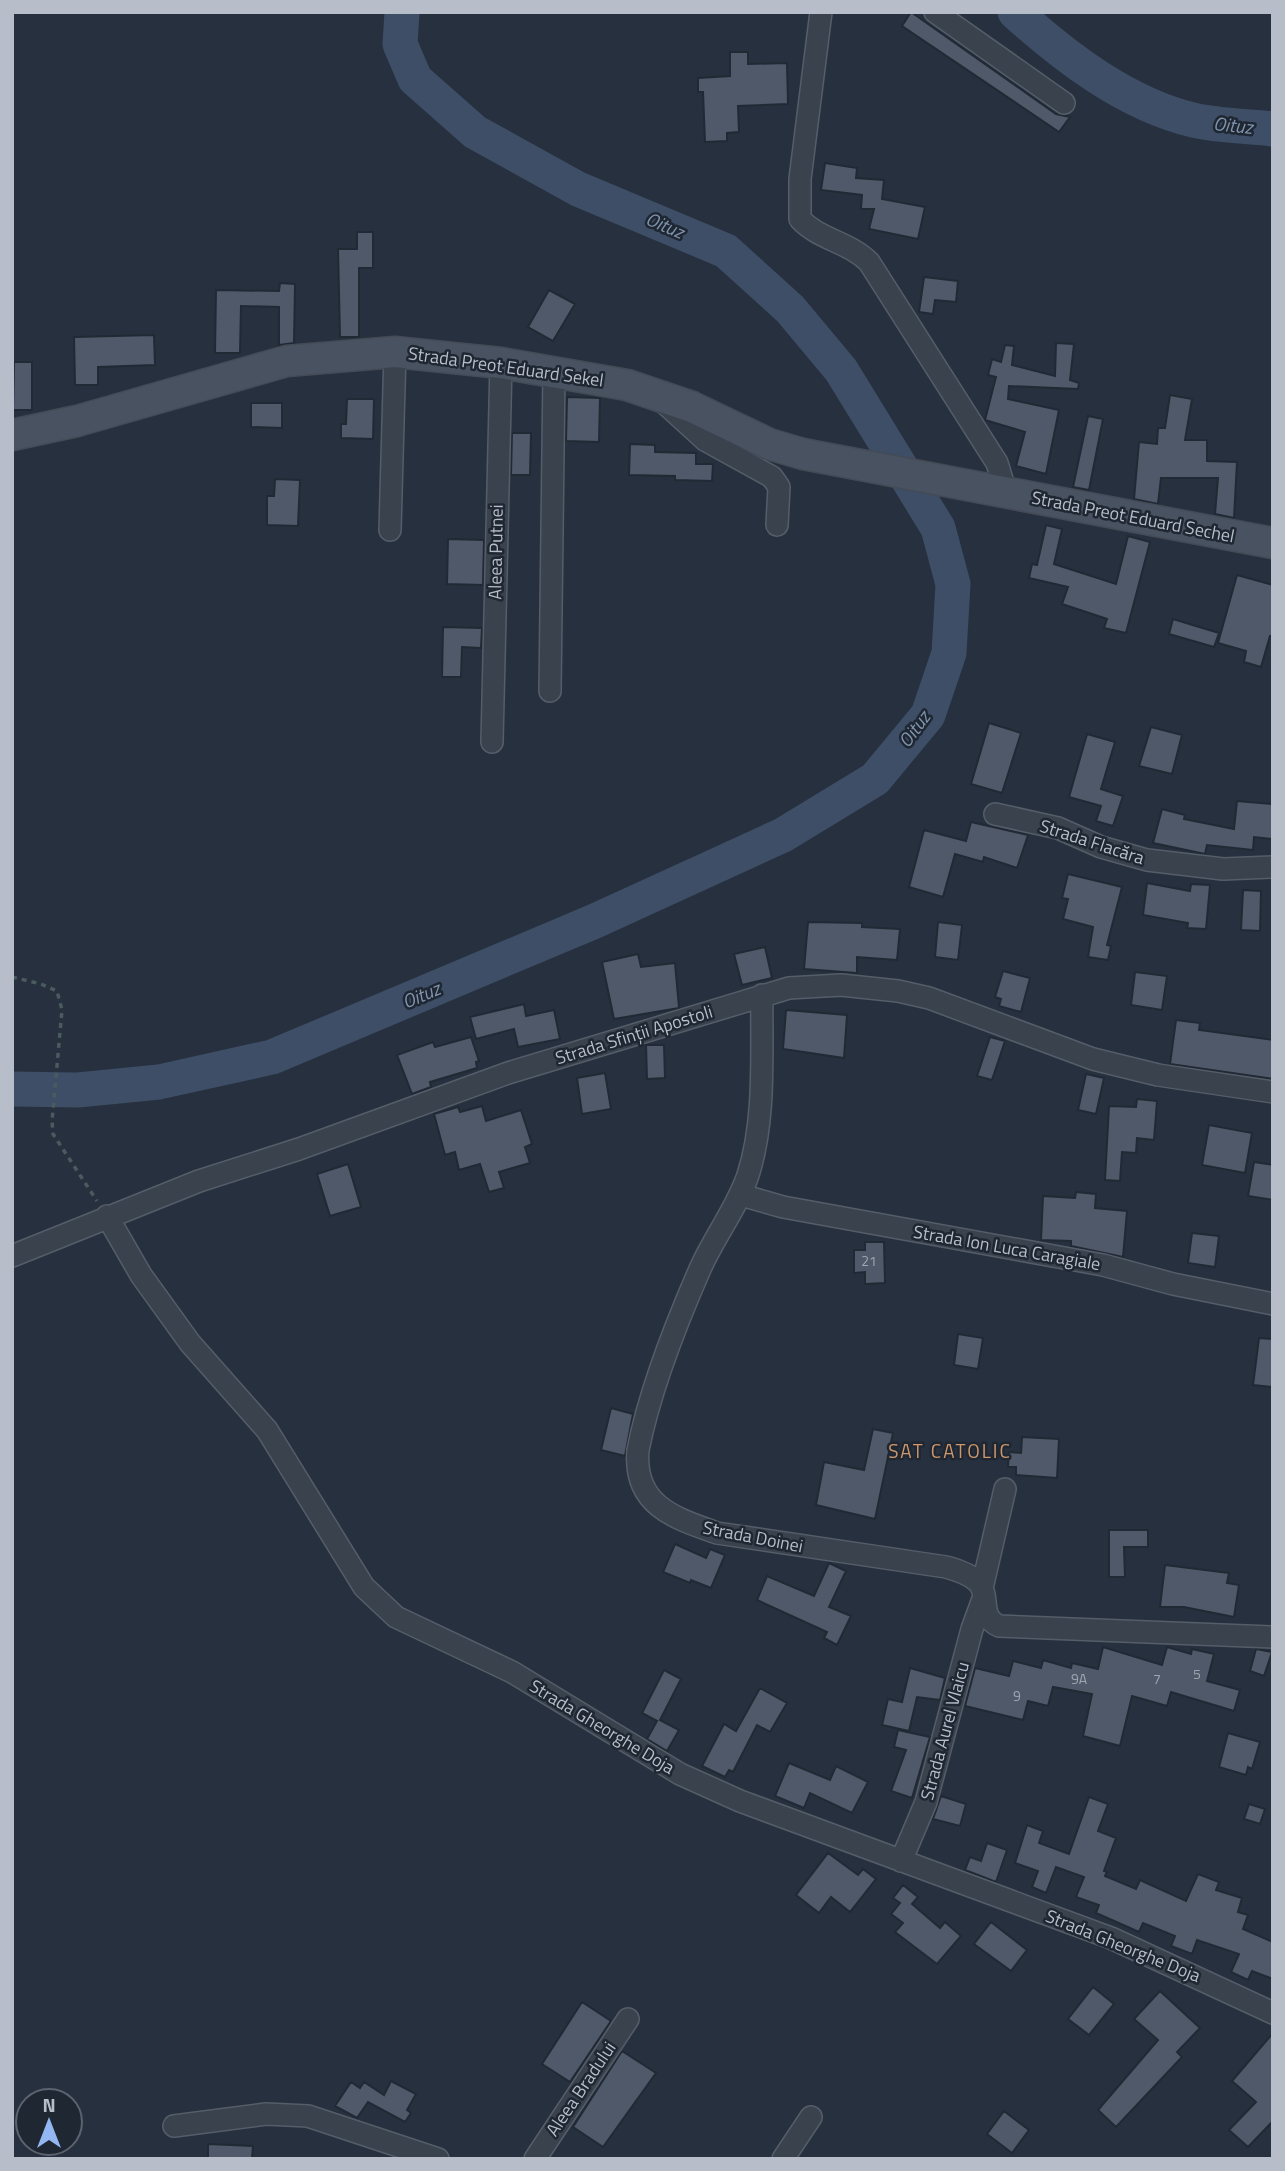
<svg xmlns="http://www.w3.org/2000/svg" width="1285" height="2171" font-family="'Titillium Web',sans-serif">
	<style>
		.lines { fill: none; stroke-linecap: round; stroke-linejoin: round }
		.river { stroke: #3d4e66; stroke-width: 35 }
		.building { fill: #505969; stroke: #212935; stroke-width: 2 }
		.street-casing { stroke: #555d69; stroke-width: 24 }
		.secondary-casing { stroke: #444b57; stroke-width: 33 }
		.path { stroke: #495b5e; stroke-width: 3.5; stroke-dasharray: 5 5; stroke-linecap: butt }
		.street { stroke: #3a424e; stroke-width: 21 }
		.secondary { stroke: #495261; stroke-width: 30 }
		.labels { text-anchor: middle; stroke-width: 5; stroke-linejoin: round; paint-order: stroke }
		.number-label { font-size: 14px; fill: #9da5b1 }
		.street-label { font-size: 18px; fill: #b7bec9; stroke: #1f2733 }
		.water-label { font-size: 19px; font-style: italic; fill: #8094ae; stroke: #1f2733 }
		.neighbourhood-label { font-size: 19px; letter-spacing: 2px; fill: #cf976c; stroke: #1f2733 }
	</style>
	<rect width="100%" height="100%" fill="#27303e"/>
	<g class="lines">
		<path class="river" d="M1015,12C1065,57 1126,104 1193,120C1218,126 1247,126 1273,129
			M12,1089L78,1090L159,1082L272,1057L595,921L783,835L875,779L928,715L949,653L953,584L938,528L841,370L790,309L726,251L578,189L475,132L415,79L400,44L402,12"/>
	</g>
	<path class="building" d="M911,12L1056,114L1070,117L1059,132L902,26Z
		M730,52H748V64L787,63L788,104L738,106L739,132L727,133V141L705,142L703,92H698V78L730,76Z
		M825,163L857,168L856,178L884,180L882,199L925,207L918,239L869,229L874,209H861L862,195L821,190Z
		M357,232H373V268H359V337H340L338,249H357Z
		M924,277L958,281L956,302L935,300L933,314L919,312Z
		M280,283L295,284L294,343L279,345V307L241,306L240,353H215L216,290L279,291Z
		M549,290L575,304L553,341L528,327Z
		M154,335L155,365L98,367V385H75L74,337Z
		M1056,343L1074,344L1070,380L1079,383L1078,389L1009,386L1008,399L1059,410L1046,474L1016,466L1025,432L985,420L996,377L988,375L992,359L1001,362L1005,345L1014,346L1012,365L1055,376Z
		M14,362H32V410H13Z
		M1170,395L1192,399L1185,440H1207V461L1237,462L1234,518L1215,514L1218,478H1161L1158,504L1134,499L1139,442L1157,444L1158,428H1165Z
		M567,397L600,398L599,442L566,441Z
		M347,399H374L373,439L341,438V424H346Z
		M251,403H282V428L251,427Z
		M1088,416L1103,419L1089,490L1073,487Z
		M512,433H531L530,475H511Z
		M630,444L655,445V452L696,453V464H713L712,481L675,480V476L629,475Z
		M275,479L300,480L298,526L267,525V496H274Z
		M1046,525L1062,529L1054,564L1116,584L1128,536L1150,542L1126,633L1104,628L1107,619L1062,604L1068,587L1029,578L1032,564L1037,565Z
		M448,539L484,540L483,585L447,584Z
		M1237,575L1273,585V636H1270L1261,667L1244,662L1246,651L1218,643Z
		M1173,619L1219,633L1214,647L1169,634Z
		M443,627L482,628L481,648L462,647L461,677H442Z
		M989,723L1021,733L1002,793L971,784Z
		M1151,727L1182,735L1172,774L1139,766Z
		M1087,734L1115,742L1101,789L1123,796L1113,826L1096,821L1101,806L1069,797Z
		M1237,801L1273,804V839L1254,837L1253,850L1207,845L1205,854L1153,843L1162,809L1185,815L1184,819L1234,829Z
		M971,822L1028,835L1017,868L984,857L983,862L955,854L943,897L909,887L924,830L966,841Z
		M1068,874L1122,887L1107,945L1111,946L1108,960L1088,957L1093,927L1063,919L1068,899L1062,898Z
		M1147,883L1190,891L1191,884L1210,885L1206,929L1187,928L1188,923L1143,915Z
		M1243,890L1261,891L1260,931L1241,930Z
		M808,922L862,923V927L900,929L897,960L857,957V973L804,969Z
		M938,922L962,925L958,960L935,957Z
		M765,947L772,978L742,985L734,954Z
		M638,954L641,967L675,963L679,1008L614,1019L602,962Z
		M1003,971L1030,978L1021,1012L999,1006L1001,999L995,997Z
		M1135,972L1167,976L1162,1010L1131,1005Z
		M524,1004L526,1016L554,1010L560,1039L518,1047L514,1029L476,1039L470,1017Z
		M786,1010L847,1015L844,1058L783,1049Z
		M1176,1020L1200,1023L1199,1030L1273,1040V1079L1170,1064Z
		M471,1037L479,1061L476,1062L477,1068L430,1082L431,1087L412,1094L397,1055L433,1042L435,1047Z
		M990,1037L1005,1041L992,1080L977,1076Z
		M646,1045H664L665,1078L647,1079Z
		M605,1073L611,1109L582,1114L577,1078Z
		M1086,1074L1104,1078L1096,1114L1078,1110Z
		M1137,1099L1157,1101L1154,1140L1137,1138L1136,1153L1122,1152L1120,1181L1105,1180L1109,1106L1136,1107Z
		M482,1106L486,1121L521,1110L532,1144L525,1147L530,1163L499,1172L504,1188L489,1192L480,1164L459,1170L455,1152L445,1155L434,1114L458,1107L460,1112Z
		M1209,1125L1252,1133L1245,1173L1202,1165Z
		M1254,1162L1273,1165V1200L1248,1196Z
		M348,1164L361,1207L330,1216L317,1174Z
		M1076,1192L1096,1194L1095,1208L1127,1211L1123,1257L1071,1246V1241L1041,1240L1043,1196L1075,1198Z
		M1192,1233L1219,1236L1215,1267L1188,1263Z
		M865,1242H884L885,1283L865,1284V1272L854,1273V1250H865Z
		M958,1334L983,1338L978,1369L954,1365Z
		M1259,1338L1273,1339V1387L1253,1385Z
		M611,1408L633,1414L625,1456L601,1450Z
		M873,1429L893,1433L875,1519L816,1505L824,1462L864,1470Z
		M1022,1437L1059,1439L1057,1478L1016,1475V1467H1008L1009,1452L1021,1453Z
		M1109,1530H1148V1547H1124L1125,1577H1109Z
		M675,1544L706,1558L710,1549L725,1555L711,1588L691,1580L690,1583L663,1572Z
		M829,1563L846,1571L829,1607L851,1616L837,1645L824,1638L827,1632L757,1600L767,1576L814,1596Z
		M1165,1565L1229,1573L1227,1583L1239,1585L1234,1617L1184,1607H1160Z
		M1103,1647L1162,1665L1167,1647L1191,1654L1192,1649L1214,1654L1207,1681L1240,1690L1234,1711L1171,1692L1167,1706L1132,1696L1120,1746L1083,1736L1092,1694L1053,1687L1048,1706L1028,1701L1023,1720L965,1706L975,1668L1009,1676L1013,1661L1041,1668L1043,1660L1071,1668L1072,1663L1098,1669Z
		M1256,1649L1272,1652L1264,1676L1250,1671Z
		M910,1668L945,1678L940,1700L917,1697L909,1731L882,1725L888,1699L902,1702Z
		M664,1670L681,1679L660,1720L679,1730L667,1751L647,1739L657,1721L642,1713Z
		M760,1688L787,1703L770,1732L757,1725L733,1772L729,1770L725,1777L702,1766L724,1724L736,1731Z
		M898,1730L930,1737L912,1798L891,1791L906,1750L894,1747Z
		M1228,1733L1260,1742L1252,1769L1248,1767L1246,1775L1219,1767Z
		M789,1763L830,1780L836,1766L868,1782L852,1813L810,1793L804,1808L775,1796Z
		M941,1796L966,1804L960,1826L933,1819Z
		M1089,1797L1108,1804L1098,1831L1116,1838L1104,1871L1107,1872L1105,1876L1136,1889L1140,1880L1186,1901L1198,1874L1219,1882L1216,1890L1242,1898L1238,1912L1248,1915L1243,1929L1273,1942V1979L1252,1971L1248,1980L1231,1972L1239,1954L1197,1940L1192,1954L1171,1946L1175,1936L1143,1923L1139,1932L1096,1913L1099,1905L1076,1897L1084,1877L1056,1867L1046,1893L1032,1887L1038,1871L1015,1863L1027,1825L1043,1831L1039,1843L1069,1854Z
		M1249,1804L1265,1809L1260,1824L1244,1819Z
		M987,1843L1007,1850L996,1882L965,1870L970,1857L981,1861Z
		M828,1853L858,1875L863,1869L876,1879L850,1912L831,1897L819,1913L796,1895Z
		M903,1885L918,1897L912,1904L940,1928L945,1922L961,1936L937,1964L895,1932L903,1923L891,1914L900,1903L893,1898Z
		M991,1922L1027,1950L1011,1971L974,1944Z
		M1093,1987L1114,2004L1089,2035L1068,2019Z
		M1160,1991L1200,2028L1177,2052L1182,2057L1116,2127L1098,2110L1158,2040L1134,2019Z
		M582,2002L611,2021L570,2082L542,2064Z
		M1273,2033V2121L1248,2147L1229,2130L1256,2102L1232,2081Z
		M622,2051L656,2073L603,2147L573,2127Z
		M391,2081L416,2094L407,2110L411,2113L405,2122L368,2102L357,2118L335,2106L351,2082L360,2088L364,2082L384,2095Z
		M1004,2111L1029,2130L1012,2153L987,2134Z
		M208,2144L253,2146L252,2159H208Z"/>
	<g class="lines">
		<g class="street-casing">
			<path id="street" d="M821,12L800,179V219C818,239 849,242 869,262L997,463L1006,493
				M935,12L1064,103
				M660,399L705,440L772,477L779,487L777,525
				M390,530L395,352
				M550,691L554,371
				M492,742L501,363
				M995,814L1058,828L1101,847L1147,860L1223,869L1273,867
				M762,995C761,1054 766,1119 748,1175C737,1208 714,1237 700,1269C675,1326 650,1389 638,1450C633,1505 674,1518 717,1533L946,1567C957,1570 970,1574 978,1582C991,1596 978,1617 999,1626L1273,1637
				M741,1195L783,1207L1103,1265L1173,1284L1273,1304
				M107,1216L141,1275L190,1343L267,1430L364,1587L396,1617L512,1672L680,1774L740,1801L1111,1938L1273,2013
				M12,1256L199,1181L299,1149L508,1073L789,988L841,985L898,991L929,998L1093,1059L1158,1075L1273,1092
				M982,1588L1005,1489
				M901,1861L926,1802L972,1629L983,1599
				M174,2126L266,2114L308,2116L438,2159
				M535,2159L628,2019
				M783,2159L811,2117"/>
		</g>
		<g class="secondary-casing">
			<path id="secondary" d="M12,435L77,421L287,361L395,352L501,363L627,385L692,407L769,444L803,454L1273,543"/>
		</g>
		<path class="path" d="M12,977L41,984L57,991L62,1010L52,1121L53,1134L97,1201"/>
		<use href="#street" class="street"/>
		<use href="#secondary" class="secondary"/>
	</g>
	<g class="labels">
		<g class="number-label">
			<text x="869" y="1266">21</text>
			<text x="1197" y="1679">5</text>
			<text x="1079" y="1684">9A</text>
			<text x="1157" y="1684">7</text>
			<text x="1017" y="1701">9</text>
		</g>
		<g class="street-label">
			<text transform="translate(506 367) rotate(8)" y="6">Strada Preot Eduard Sekel</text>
			<text transform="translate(1133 517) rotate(11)" y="6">Strada Preot Eduard Sechel</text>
			<text transform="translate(496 552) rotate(-89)" y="6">Aleea Putnei</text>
			<text transform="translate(1092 842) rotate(18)" y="6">Strada Flacăra</text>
			<text transform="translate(634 1035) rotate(-17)" y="6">Strada Sfinții Apostoli</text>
			<text transform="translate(1007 1248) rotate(10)" y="6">Strada Ion Luca Caragiale</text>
			<text transform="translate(753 1537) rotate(11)" y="6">Strada Doinei</text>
			<text transform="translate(602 1727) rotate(31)" y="6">Strada Gheorghe Doja</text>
			<text transform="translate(945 1731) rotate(-75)" y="6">Strada Aurel Vlaicu</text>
			<text transform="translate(1123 1946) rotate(22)" y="6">Strada Gheorghe Doja</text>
			<text transform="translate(581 2089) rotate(-56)" y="6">Aleea Bradului</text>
		</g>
		<g class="water-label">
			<text transform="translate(1233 125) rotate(6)" y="7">Oituz</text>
			<text transform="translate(665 225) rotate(23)" y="7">Oituz</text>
			<text transform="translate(914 729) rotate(-54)" y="7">Oituz</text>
			<text transform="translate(421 995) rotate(-23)" y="7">Oituz</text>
		</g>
		<g class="neighbourhood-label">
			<text x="950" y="1458">SAT CATOLIC</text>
		</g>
	</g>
	<rect width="1285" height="2171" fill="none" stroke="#b7bec9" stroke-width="28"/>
	<g transform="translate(49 2122)"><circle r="33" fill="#1f2733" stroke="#5c636f" stroke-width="2"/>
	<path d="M0-5L12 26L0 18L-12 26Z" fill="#93b7f2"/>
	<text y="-10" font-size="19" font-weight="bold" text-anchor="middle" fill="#b7bec9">N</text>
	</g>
</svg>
